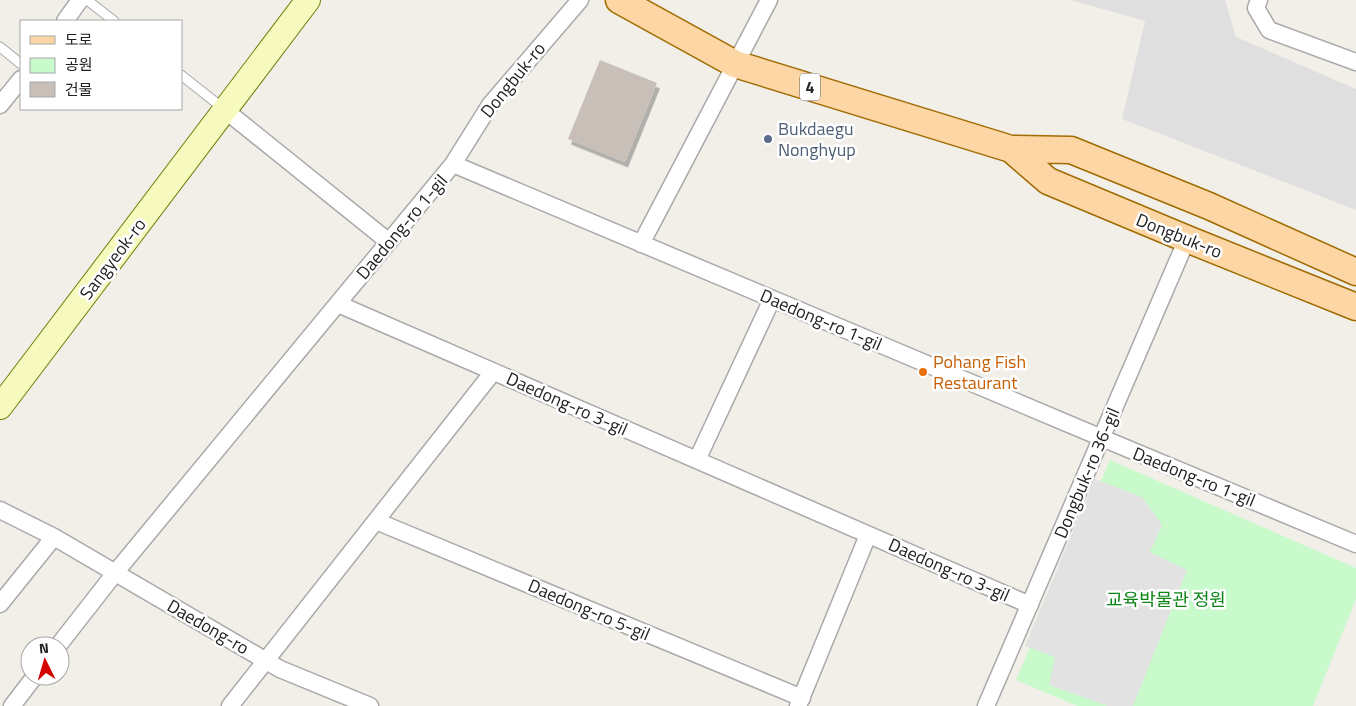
<svg xmlns="http://www.w3.org/2000/svg" width="1356" height="706" font-family="'Titillium Web','Noto Sans KR',sans-serif">
	<style>
		.residential { fill: #e0dfdf }
		.park { fill: #c8facc }
		.parking { fill: #e2e2e2 }
		.building { fill: #c7bfb8; filter: url(#shadow) }
		.lines { fill: none; stroke-linecap: round; stroke-linejoin: round }
		.lane-casing { stroke: #a9a9a9; stroke-width: 11 }
		.street-casing { stroke: #a9a9a9; stroke-width: 19 }
		.secondary-casing { stroke: #707d05; stroke-width: 26 }
		.primary-casing { stroke: #a06b00; stroke-width: 29 }
		.lane { stroke: #fff; stroke-width: 9 }
		.street { stroke: #fff; stroke-width: 16 }
		.secondary { stroke: #f7fabf; stroke-width: 24 }
		.primary { stroke: #fcd6a4; stroke-width: 26 }
		.service-dot { fill: #5c6f8a; stroke: #fff; stroke-width: 2 }
		.food-dot { fill: #e8710a; stroke: #fff; stroke-width: 2 }
		.labels { text-anchor: middle; stroke-width: 5; stroke-linejoin: round; paint-order: stroke }
		.shield { fill: #fff; stroke: #646464; stroke-width: 1 }
		.shield-label { font-size: 16px; font-weight: bold; fill: #222 }
		.street-label { font-size: 18px; fill: #222; stroke: #fff }
		.service-label { font-size: 18px; fill: #4e5e75; stroke: #fff; text-anchor: start }
		.food-label { font-size: 18px; fill: #c56008; stroke: #fff; text-anchor: start }
		.park-label { font-size: 18px; fill: #0c8416; stroke: #fff }
	</style>
	<defs>
		<filter id="shadow"><feDropShadow dx="3" dy="5.5" stdDeviation="0" flood-color="#0004"/></filter>
	</defs>
	<rect width="100%" height="100%" fill="#f2efe9"/>
	<path class="residential" d="M1071,0H1225L1236,37L1356,89V210L1122,119L1145,21Z"/>
	<path class="park" d="M1110,460L1356,568V599L1313,706H1077L1016,680Z"/>
	<path class="parking" d="M1095,479L1142,497L1162,525L1150,552L1187,570L1133,706H1108L1049,685L1055,657L1025,646Z"/>
	<path class="building" d="M600,60L657,83L625,162L568,139Z"/>
	<g class="lines">
		<g class="lane-casing">
			<path id="lane" d="M87,0L114,21
				M0,47L21,64
				M181,75L224,109"/>
		</g>
		<g class="street-casing">
			<path id="street" d="M1259,0L1256,8L1269,30L1356,62
				M65,21L80,0
				M0,105L21,79
				M225,110L389,242
				M453,164L1102,438L1356,544
				M641,244L769,0
				M338,304L1030,605
				M697,460L772,299
				M0,510L54,537L280,669L370,706
				M376,521L802,698
				M0,604L54,537
				M58,646L115,573L453,164L490,105L580,0
				M12,706L35,676
				M230,706L493,372
				M798,706L868,535
				M986,706L1187,239"/>
		</g>
		<g class="secondary-casing">
			<path id="secondary" d="M0,407L308,0"/>
		</g>
		<g class="primary-casing">
			<path id="primary" d="M619,0L735,64L1011,149L1071,150L1209,206L1356,272
				M1011,149L1048,181L1187,239L1356,307"/>
		</g>
		<use href="#lane" class="lane"/>
		<use href="#street" class="street"/>
		<use href="#secondary" class="secondary"/>
		<use href="#primary" class="primary"/>
	</g>
	<circle class="service-dot" cx="768" cy="139" r="5"/>
	<circle class="food-dot" cx="923" cy="372" r="5"/>
	<g class="labels">
		<rect class="shield" x="800" y="73.5" width="20" height="27" rx="4"/>
		<g class="shield-label">
			<text x="810" y="93">4</text>
		</g>
		<g class="street-label">
			<text transform="translate(513 80) rotate(-51)" y="6">Dongbuk-ro</text>
			<text transform="translate(402 227) rotate(-50)" y="6">Daedong-ro 1-gil</text>
			<text transform="translate(1179 236) rotate(22)" y="6">Dongbuk-ro</text>
			<text transform="translate(113 259) rotate(-53)" y="6">Sangyeok-ro</text>
			<text transform="translate(821 320) rotate(23)" y="6">Daedong-ro 1-gil</text>
			<text transform="translate(567 404) rotate(24)" y="6">Daedong-ro 3-gil</text>
			<text transform="translate(1087 473) rotate(-67)" y="6">Dongbuk-ro 36-gil</text>
			<text transform="translate(1194 477) rotate(22)" y="6">Daedong-ro 1-gil</text>
			<text transform="translate(949 570) rotate(24)" y="6">Daedong-ro 3-gil</text>
			<text transform="translate(589 610) rotate(23)" y="6">Daedong-ro 5-gil</text>
			<text transform="translate(208 627) rotate(30)" y="6">Daedong-ro</text>
		</g>
		<g class="service-label">
			<text x="778" y="135">Bukdaegu<tspan x="778" dy="21">Nonghyup</tspan></text>
		</g>
		<g class="food-label">
			<text x="933" y="368">Pohang Fish<tspan x="933" dy="21">Restaurant</tspan></text>
		</g>
		<g class="park-label">
			<text x="1166" y="606">교육박물관 정원</text>
		</g>
	</g>
	<rect x="20" y="20" width="162" height="90" fill="#ffffff" stroke="#a7a7a7"/>
	<rect x="30" y="36" width="25" height="8" fill="#fcd6a4" stroke="#a7a7a7"/>
	<text x="65" y="45" font-size="15" fill="#222222">도로</text>
	<rect x="30" y="58" width="25" height="15" fill="#c8facc" stroke="#a7a7a7"/>
	<text x="65" y="70" font-size="15" fill="#222222">공원</text>
	<rect x="30" y="82" width="25" height="15" fill="#c7bfb8" stroke="#a7a7a7"/>
	<text x="65" y="95" font-size="15" fill="#222222">건물</text>
	<g transform="translate(45 661) rotate(355)"><circle r="24" fill="#ffffff" stroke="#a7a7a7"/>
	<path d="M0-4L9 19L0 12L-9 19Z" fill="#d40000"/>
	<text y="-8" font-size="14" font-weight="bold" text-anchor="middle" fill="#222222">N</text>
	</g>
</svg>
